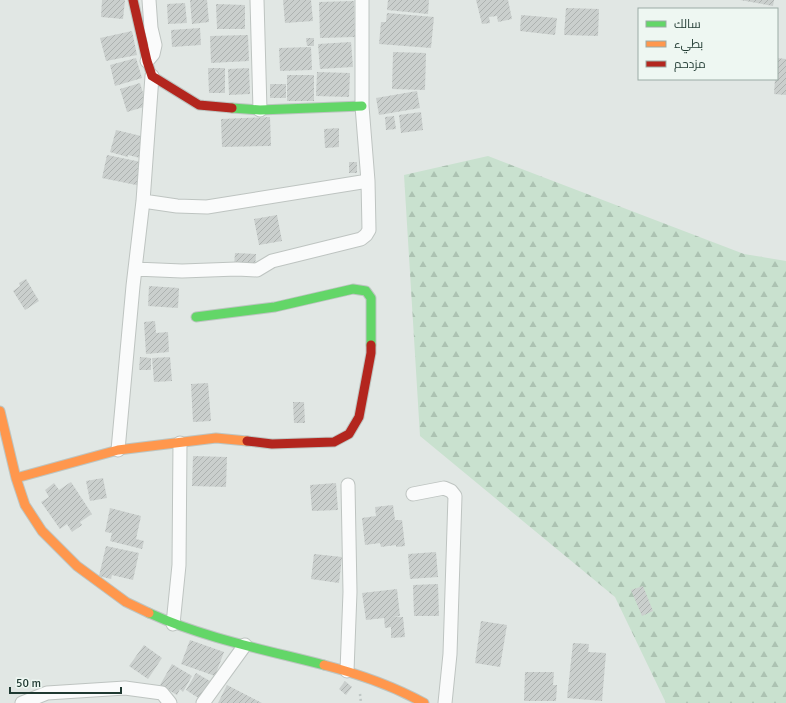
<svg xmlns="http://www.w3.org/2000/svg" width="786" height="703" font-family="Signika,Cairo,sans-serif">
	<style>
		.forest { fill: url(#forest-firs) }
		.building { fill: url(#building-hatch) }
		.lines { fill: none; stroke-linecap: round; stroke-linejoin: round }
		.street-casing { stroke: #bec4c1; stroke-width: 15 }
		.fast-casing { stroke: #bdc5c1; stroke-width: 11 }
		.slow-casing { stroke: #bdc5c1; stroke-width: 11 }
		.jam-casing { stroke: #bdc5c1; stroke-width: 11 }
		.path { stroke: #bfc7c5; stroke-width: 2.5; stroke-dasharray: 2 3; stroke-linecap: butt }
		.street { stroke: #fafbfb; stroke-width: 13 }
		.fast { stroke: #63d668; stroke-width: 9 }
		.slow { stroke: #ff974d; stroke-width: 9 }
		.jam { stroke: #b3261e; stroke-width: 9 }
	</style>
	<defs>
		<pattern id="forest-firs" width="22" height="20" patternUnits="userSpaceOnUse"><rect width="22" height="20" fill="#c9e1cf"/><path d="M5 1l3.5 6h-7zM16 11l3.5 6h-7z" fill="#acc2b2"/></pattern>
		<pattern id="building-hatch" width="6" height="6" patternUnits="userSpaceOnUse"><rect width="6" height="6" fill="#cacfcd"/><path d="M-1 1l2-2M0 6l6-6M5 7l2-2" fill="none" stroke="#adb2b0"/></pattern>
	</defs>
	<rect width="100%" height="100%" fill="#e1e7e4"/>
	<path class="forest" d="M488,156L744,254L786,261V703H666L615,597L420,436L404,175Z"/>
	<path class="building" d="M102,0H125L123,19L101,17Z
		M190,0H207L209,22L192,24Z
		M283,0H311L313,21L285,23Z
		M388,0H429L428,14L387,10Z
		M476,0H508L512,19L498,22L497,16L489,17L490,23L482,24Z
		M740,0H774L773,6Z
		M354,1L355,37L320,38L319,2Z
		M185,3L187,23L168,24L167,4Z
		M216,4L245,5V29H217Z
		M566,8L599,9L598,36L564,35Z
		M387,13L434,17L431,48L379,44L381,22H386Z
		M521,15L557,18L555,35L520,31Z
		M200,28L201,45L172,47L171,30Z
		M132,31L137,55L106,61L100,38Z
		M248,35L249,61L211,63L210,36Z
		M306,38H314V46H307Z
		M351,42L353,67L320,69L318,44Z
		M311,47L312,70L280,71L279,48Z
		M393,52L426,53L425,90L392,89Z
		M136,58L142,78L115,86L110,65Z
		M777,58L786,59V95L774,94L775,79H777Z
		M208,68H225V93H209Z
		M249,68L250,94L229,95L228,69Z
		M317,72L350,73L349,97L316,96Z
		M287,75H314V101H287Z
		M140,83L147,106L127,112L120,89Z
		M270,84H286V98H270Z
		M417,91L420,108L379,115L376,98Z
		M421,112L423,130L401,133L399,115Z
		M394,116L396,129L386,130L385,117Z
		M270,117L271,146L222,147L221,119Z
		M339,128V147L325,148L324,129Z
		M116,130L141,136L140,139L144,140L140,158L128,155V157L110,152Z
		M107,155L141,162V186L102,178Z
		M349,162H357V173H349Z
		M277,215L282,241L259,245L254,219Z
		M235,253L256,254L255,267L234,266Z
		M26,279L39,301L25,310L13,291L20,286L19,283Z
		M149,286L179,288L178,308L148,306Z
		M155,321L156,333L168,332L169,352L146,354L144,322Z
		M140,357L151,358V370H139Z
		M170,357L172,381L154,382L152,358Z
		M208,383L211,421L193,422L191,384Z
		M293,402H304L305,423H294Z
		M193,456L227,457L226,487L192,486Z
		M103,478L107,498L90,501L86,481Z
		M71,482L92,514L80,522L82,525L72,532L67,524L60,529L41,502L49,497L45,490L54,483L59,490Z
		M336,483L338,510L312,511L310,485Z
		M393,505L395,520H402L405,546L396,547V545L381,547L380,543L365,545L362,518L376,516L375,507Z
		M110,508L141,516L136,539L144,541L142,549L110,541L112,533L105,532Z
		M106,546L139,553L133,580L112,575L111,579L99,576Z
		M436,552L438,577L410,579L408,554Z
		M314,554L342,557L339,583L311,579Z
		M438,584L439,616H414L413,585Z
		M643,586L653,611L642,616L631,590Z
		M397,589L400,616L393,617H403L405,637L391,638V627L385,628L384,618L366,620L362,593Z
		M481,621L507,625L500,667L475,663Z
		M190,640L224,652L215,676L181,664Z
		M573,643L589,644L588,652L606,653L602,701L567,698Z
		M144,645L162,658L148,679L129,666Z
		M172,664L192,676L183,692L180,689L177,695L160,685Z
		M525,672H554L553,685H557L556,701H524Z
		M196,673L210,681L200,699L186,690Z
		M345,681L352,687L346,695L339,689Z
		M227,685L262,703H218Z"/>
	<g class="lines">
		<g class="street-casing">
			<path id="street" d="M257,0L260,110
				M147,61L153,54L155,45L151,28L149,0
				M143,201L177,206L207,207L368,181
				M135,269L182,271L237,269L257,270L272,261L361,239L366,235L369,230L368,181L362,106V0
				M118,450L133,286L143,201L152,76
				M413,494L444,488L451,491L455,496L450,654L445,703
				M173,624L179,565L180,443
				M347,671L350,592L348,485
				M22,703L47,693L125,688L162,693L170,703
				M203,703L245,645"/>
		</g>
		<g class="fast-casing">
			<path id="fast" d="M232,108L260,110L362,106
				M196,317L275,307L353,289L366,291L371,298V345
				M149,613C204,638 266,650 324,665"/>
		</g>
		<g class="slow-casing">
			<path id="slow" d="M0,411L16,478L25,505L42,531L77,566L126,602L149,613
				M16,478L118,450L216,438L247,441
				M324,665C359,674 393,686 424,703"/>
		</g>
		<g class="jam-casing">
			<path id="jam" d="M133,0L147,61L152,76L199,105L232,108
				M247,441L272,444L334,442L349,434L359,417L371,353V345"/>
		</g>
		<path class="path" d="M360,694L361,703"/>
		<use href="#street" class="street"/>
		<use href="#fast" class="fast"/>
		<use href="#slow" class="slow"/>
		<use href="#jam" class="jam"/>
	</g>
	<rect x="638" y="8" width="140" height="72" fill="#eef7f2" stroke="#9baba5"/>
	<rect x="646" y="21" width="20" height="6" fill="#63d668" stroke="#9baba5"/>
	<text x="674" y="28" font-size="12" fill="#1f3931">سالك</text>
	<rect x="646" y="41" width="20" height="6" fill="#ff974d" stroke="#9baba5"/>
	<text x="674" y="48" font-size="12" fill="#1f3931">بطيء</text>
	<rect x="646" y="61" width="20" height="6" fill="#b3261e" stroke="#9baba5"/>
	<text x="674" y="68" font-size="12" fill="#1f3931">مزدحم</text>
	<path d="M10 687v6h111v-6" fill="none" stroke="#1f3931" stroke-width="2"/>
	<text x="16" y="687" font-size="12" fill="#1f3931" stroke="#eef7f2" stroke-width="3" paint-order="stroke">50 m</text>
</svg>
